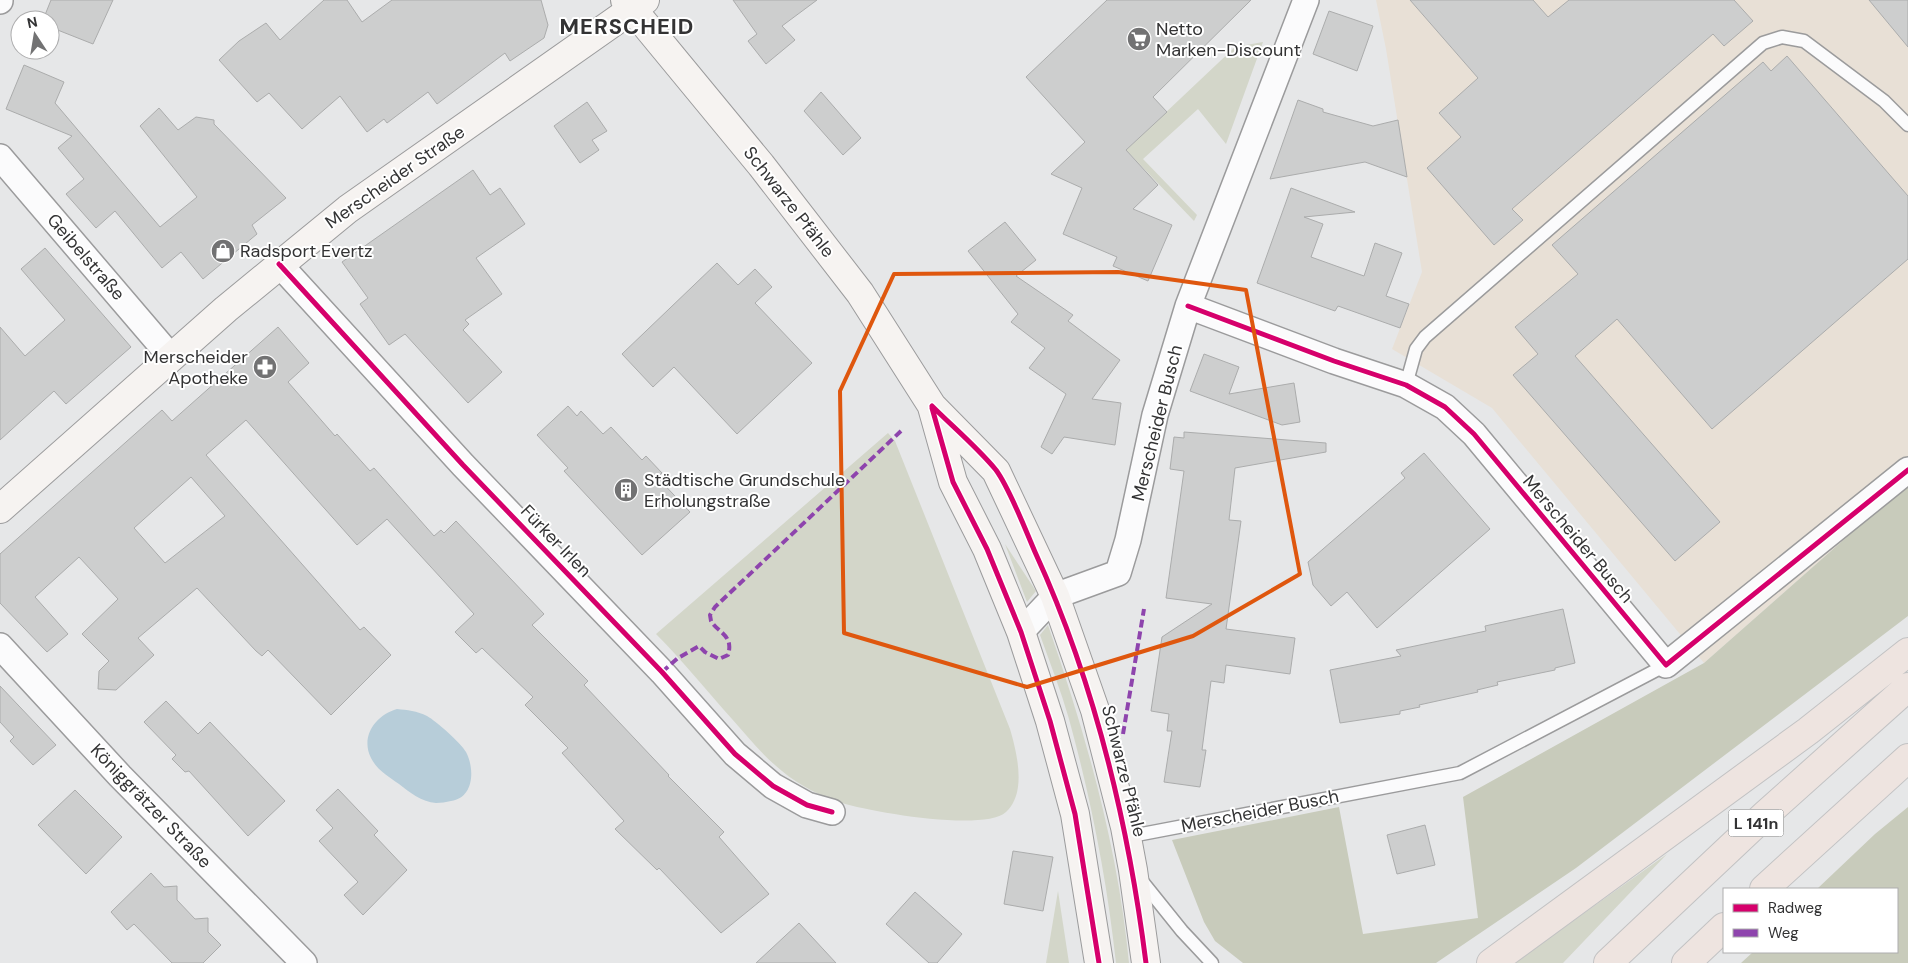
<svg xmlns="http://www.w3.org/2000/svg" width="1908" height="963" font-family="'DM Sans',sans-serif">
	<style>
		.industrial { fill: #e8e0d6 }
		.green { fill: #d3d6c9 }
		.forest { fill: #c8cbbb }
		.water { fill: #b7cdd9 }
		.building { fill: #cdcece; stroke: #abacac; fill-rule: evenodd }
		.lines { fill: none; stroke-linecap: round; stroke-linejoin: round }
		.service-casing { stroke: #9b9b9c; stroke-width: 15 }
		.minor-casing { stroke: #9b9b9c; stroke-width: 28 }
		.secondary-casing { stroke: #9b9b9c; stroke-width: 30 }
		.trunk-casing { stroke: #c2c2c3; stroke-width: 30 }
		.service { stroke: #fbfbfc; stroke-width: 12 }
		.minor { stroke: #fbfbfc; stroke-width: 25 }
		.secondary { stroke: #f6f3f1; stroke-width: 28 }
		.trunk { stroke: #eee4e0; stroke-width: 28 }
		.quiet { stroke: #8e44ad; stroke-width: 4; stroke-dasharray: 8 4; stroke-linecap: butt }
		.cycleway-casing { stroke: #fff; stroke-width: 8 }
		.cycleway { stroke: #d6006c; stroke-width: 5 }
		.marked { fill: none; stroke: #df570e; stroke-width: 4; stroke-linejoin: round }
		.labels { text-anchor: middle; stroke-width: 4; stroke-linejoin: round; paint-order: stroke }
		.shield { fill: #fff; stroke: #707071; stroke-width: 1 }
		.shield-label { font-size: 16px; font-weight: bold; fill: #333334 }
		.poi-label { font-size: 18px; fill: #333334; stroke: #fff; text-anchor: start }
		.street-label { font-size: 18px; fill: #333334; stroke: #fff }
		.district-label { font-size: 22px; font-weight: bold; letter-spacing: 1px; fill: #333334; stroke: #fff }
	</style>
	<rect width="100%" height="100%" fill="#e6e7e8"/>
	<path class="industrial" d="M1376,0H1908V483L1704,663L1492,408L1392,349L1422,272L1386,49Z"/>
	<path class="green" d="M1263,42L1226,144L1198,109L1143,159L1197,215L1194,221L1126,150L1235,47Z
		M888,433L895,441L1010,729C1017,753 1027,793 1006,812C984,832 871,812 842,803C820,796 800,786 782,771C763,756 748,737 732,719C707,691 683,661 656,634Z
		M1005,544L1036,591L1027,602Z
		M1048,625C1086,735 1118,847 1129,963H1116C1107,880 1091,799 1069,719C1061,691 1050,663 1040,635Z
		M1667,854L1563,963H1514Z
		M1058,891L1069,963H1046Z"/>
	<path class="forest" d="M1908,483V616L1576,868L1436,963H1243L1215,941L1204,922L1172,840L1339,807L1363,934L1478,918L1463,797L1704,663Z
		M1908,807V963H1741L1753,952H1897V889H1817L1875,834Z"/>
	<path class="water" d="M397,709C407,710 417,711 427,716C436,721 461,743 466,752C475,769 474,798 451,801C446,802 441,803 436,803C422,802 409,792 399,784C389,777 377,770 371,758C360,736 376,715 397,709Z"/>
	<path class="building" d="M51,0H113L93,44L50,27V20H43Z
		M324,0H347L362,22L392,0H541L548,25L544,38L510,61L505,53L437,104L428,92L387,123L384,119L367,132L340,96L302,129L269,93L257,102L219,60L239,41L266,23L280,40Z
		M733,0H817L782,26L795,40L766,64L748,41L757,34Z
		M1107,0H1251L1153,97L1167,112L1126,150L1158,185L1133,209L1172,225L1148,281L1113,266L1117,257L1063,234L1082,188L1051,174L1085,142L1026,77Z
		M1410,0H1533L1548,17L1569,0H1734L1753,21L1724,46L1713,34L1512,209L1523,220L1494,245L1427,168L1461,137L1439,113L1478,78Z
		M1869,0H1908V47Z
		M1329,11L1373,26L1357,71L1313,54Z
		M1787,56L1908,196V259L1712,429L1617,319L1575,356L1720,522L1675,561L1513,375L1538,354L1515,327L1578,274L1552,245L1763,62L1771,71Z
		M24,65L64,82L55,103L160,227L197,197L140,126L159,108L178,130L196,117L214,120V124L286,198L252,225L257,234L203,279L181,252L162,268L115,211L96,228L66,194L84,179L58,148L72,136L6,109Z
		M821,92L861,138L843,155L804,111Z
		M1298,100L1323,109V112L1373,126L1398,120L1407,177L1365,162L1270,179Z
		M587,102L607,131L592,140L599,150L580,163L554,126Z
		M473,170L490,195L500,188L525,224L476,258L502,294L465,320L469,324L463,330L502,372L468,403L405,334L389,345L360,304L368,298L342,262Z
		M1291,188L1355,212L1304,217L1323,224L1311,257L1364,276L1375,243L1402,253L1386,296L1409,304L1400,328L1338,306L1335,311L1257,283Z
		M1005,222L1036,260L1016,276L1073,315L1068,321L1120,360L1092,399L1121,403L1115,445L1064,437L1052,454L1041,447L1066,394L1029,368L1045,348L1011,322L1018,314L968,251Z
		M45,248L131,347L66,404L54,391L0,440V327L25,356L65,320L21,269Z
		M717,263L738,285L755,269L772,287L755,303L812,363L737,434L674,367L653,387L622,354Z
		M278,327L309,363L288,382L335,436L337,434L370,471L374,468L434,536L441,530L444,533L456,521L544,614L532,625L588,681L584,685L669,775L668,776L724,832L719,837L769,894L721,933L659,868L657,870L615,829L624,821L562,753L568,748L525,705L533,697L482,648L476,653L455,632L474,614L387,519L357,545L246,420L206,455L360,630L364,627L391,655L331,715L268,650L262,656L256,651L197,588L138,638L154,655L116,690L98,689L99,671L109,661L82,634L118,599L79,557L35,597L68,634L47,652L0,603V554L162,410L172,421ZM191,477L225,516L165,563L134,528Z
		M1204,354L1239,367L1229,394L1294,383L1300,422L1282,425L1190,391Z
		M568,406L577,416L581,411L603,434L611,427L642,460L646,456L662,473L657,477L690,512L642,555L564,471L568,468L537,435Z
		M1184,432L1326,443V452L1235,468L1229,520L1241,521L1226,629L1295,638L1290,674L1226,665L1224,683L1211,681L1202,750H1206L1200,787L1164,782L1172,731H1167L1169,714L1151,711L1162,637L1212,604L1166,598L1184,471L1170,469L1174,437L1184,438Z
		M1424,453L1490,529L1377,628L1347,592L1331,606L1313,585L1308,562L1405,478L1401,473Z
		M1563,609L1575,663L1555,668V670L1497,682L1498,685L1477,690L1478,692L1419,705L1420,707L1400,711V714L1340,723L1330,670L1401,656L1396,650L1486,631L1485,626Z
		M0,686L56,745L33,765L10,741L14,737L0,722Z
		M166,701L198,734L210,722L285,801L248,836L189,771L185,772L172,759L176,755L144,722Z
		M338,789L378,831L374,835L407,870L363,915L344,895L358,882L319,841L333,828L316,810Z
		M75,790L122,837L86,874L38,825Z
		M1425,825L1435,865L1397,874L1387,835Z
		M1013,851L1053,857L1043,911L1004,904Z
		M151,873L164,887L177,886V900L195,919L208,918V932L221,945L203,963H172L134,924L127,930L111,912Z
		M915,892L962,934L937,963H929L886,924Z
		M799,923L836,963H756Z"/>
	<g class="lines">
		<g class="service-casing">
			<path id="service" d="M1406,385L1416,349L1425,337L1763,43L1782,37L1804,41L1884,101L1908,125
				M1126,837L1460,773L1666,665
				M1141,880L1182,931L1212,963"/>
		</g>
		<g class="minor-casing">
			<path id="minor" d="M0,1V0
				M0,157L171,357
				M279,264L463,465L662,672L735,754L773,786L807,805L832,812
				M1188,306L1334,361L1406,385L1445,407L1474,434L1666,665L1908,470
				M1021,632L1055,596L1118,573L1128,540L1155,415L1188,306L1306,0
				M0,646L120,776L304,963"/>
		</g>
		<g class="secondary-casing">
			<path id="secondary" d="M625,0L761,165L860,293L932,406L996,471L1055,596L1095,710L1125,827L1133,870L1146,963
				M932,407L953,482L987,549L1021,632L1050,721L1075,814L1099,963
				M0,509L226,309L348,209L645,0"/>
		</g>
		<g class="trunk-casing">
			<path id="trunk" d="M1764,889L1908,758
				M1491,963L1808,731L1908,652
				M1608,963L1765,815L1908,687
				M1686,963L1724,927"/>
		</g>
		<use href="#service" class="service"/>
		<use href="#minor" class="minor"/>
		<use href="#secondary" class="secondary"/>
		<use href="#trunk" class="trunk"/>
		<path class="quiet" d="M662,672L678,658L699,646L705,652L719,659L728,655C734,635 718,633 711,621L710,615L715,607L901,431
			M1123,734L1144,609"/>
		<g class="cycleway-casing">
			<path id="cycleway" d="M279,264L463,465L662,672L735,754L773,786L807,805L832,812
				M1188,306L1334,361L1406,385L1445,407L1474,434L1666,665L1908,470
				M932,406C952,426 978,448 996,470C1010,489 1025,529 1035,552C1095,683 1128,821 1146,963
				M932,408L953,482L987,549L1021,632L1050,721L1075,814L1099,963"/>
		</g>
		<use href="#cycleway" class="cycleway"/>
	</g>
	<path class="marked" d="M1118,272L1246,290L1300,574L1193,636L1027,687L844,633L840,391L894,274Z"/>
	<defs>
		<g id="supermarket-disc" transform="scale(1.25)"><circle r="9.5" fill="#727273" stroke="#fff"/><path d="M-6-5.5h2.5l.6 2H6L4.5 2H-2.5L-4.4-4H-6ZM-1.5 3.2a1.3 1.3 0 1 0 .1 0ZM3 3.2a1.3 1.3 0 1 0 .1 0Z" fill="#fff"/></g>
		<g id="shop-disc" transform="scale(1.25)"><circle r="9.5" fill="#727273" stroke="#fff"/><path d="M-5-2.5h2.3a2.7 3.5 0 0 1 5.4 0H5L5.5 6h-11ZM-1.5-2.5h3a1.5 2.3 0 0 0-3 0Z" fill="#fff"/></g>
		<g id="pharmacy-disc" transform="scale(1.25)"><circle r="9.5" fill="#727273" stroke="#fff"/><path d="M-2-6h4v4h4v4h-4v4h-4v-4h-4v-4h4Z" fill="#fff"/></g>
		<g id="building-disc" transform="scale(1.25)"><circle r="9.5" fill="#727273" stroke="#fff"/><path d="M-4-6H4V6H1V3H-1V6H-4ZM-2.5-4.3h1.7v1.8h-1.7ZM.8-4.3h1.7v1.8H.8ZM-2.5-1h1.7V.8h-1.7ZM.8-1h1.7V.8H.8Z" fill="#fff"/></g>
	</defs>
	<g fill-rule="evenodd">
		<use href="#supermarket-disc" x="1139" y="39"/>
		<use href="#shop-disc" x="223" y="251"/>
		<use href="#pharmacy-disc" x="265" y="367"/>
		<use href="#building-disc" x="626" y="490"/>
	</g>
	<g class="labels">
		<rect class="shield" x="1728.5" y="809.5" width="55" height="27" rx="4"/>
		<g class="shield-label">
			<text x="1756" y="829">L 141n</text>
		</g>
		<g class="poi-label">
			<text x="1156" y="35">Netto<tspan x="1156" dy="21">Marken-Discount</tspan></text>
			<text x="240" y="257">Radsport Evertz</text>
			<text x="248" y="363" text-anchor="end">Merscheider<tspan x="248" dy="21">Apotheke</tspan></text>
			<text x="644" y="486">Städtische Grundschule<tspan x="644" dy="21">Erholungstraße</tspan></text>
		</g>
		<g class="street-label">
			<text transform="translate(395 177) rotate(-35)" y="6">Merscheider Straße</text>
			<text transform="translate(789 202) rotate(52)" y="6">Schwarze Pfähle</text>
			<text transform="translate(86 257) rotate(49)" y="6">Geibelstraße</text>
			<text transform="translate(1157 423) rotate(-76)" y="6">Merscheider Busch</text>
			<text transform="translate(1578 539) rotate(50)" y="6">Merscheider Busch</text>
			<text transform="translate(556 541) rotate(46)" y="6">Fürker Irlen</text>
			<text transform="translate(1124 771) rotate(76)" y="6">Schwarze Pfähle</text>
			<text transform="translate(151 806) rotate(46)" y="6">Königgrätzer Straße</text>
			<text transform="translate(1260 811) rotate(-11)" y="6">Merscheider Busch</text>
		</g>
		<g class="district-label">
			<text x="627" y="34">MERSCHEID</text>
		</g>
	</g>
	<rect x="1723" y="888" width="175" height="65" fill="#ffffff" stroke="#adadae"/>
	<rect x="1733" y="904" width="25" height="8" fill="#d6006c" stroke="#adadae"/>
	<text x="1768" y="913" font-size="15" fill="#333334">Radweg</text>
	<rect x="1733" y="929" width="25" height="8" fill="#8e44ad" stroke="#adadae"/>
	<text x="1768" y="938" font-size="15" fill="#333334">Weg</text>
	<g transform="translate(35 35) rotate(348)"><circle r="24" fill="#ffffff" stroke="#adadae"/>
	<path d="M0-4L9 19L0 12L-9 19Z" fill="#727273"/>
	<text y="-8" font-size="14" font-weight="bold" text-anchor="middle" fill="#333334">N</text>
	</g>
</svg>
